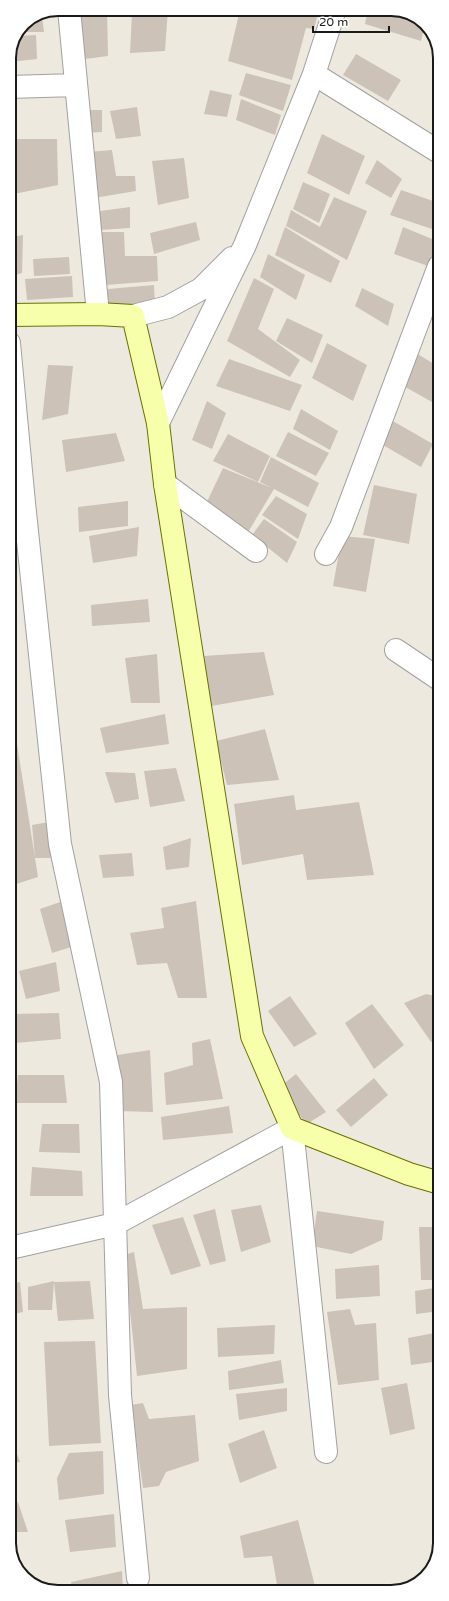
<svg xmlns="http://www.w3.org/2000/svg" width="449" height="1601" font-family="'Varela Round',sans-serif">
	<style>
		.building { fill: #cdc2b7 }
		.lines { fill: none; stroke-linecap: round; stroke-linejoin: round }
		.street-casing { stroke: #a1a1a1; stroke-width: 24 }
		.secondary-casing { stroke: #637300; stroke-width: 24 }
		.street { stroke: #fff; stroke-width: 22 }
		.secondary { stroke: #f8ffab; stroke-width: 22 }
		.rim { fill: none; stroke: #1a1a1a; stroke-width: 2 }
	</style>
	<rect width="100%" height="100%" fill="#eee9de"/>
	<path class="building" d="M74,9H107L108,56L78,60Z
		M154,9H168L165,51L130,53L132,12Z
		M271,9H319L314,29L306,28L292,80L228,61L239,14L260,17Z
		M368,9H397L424,21L425,24L421,41L365,24Z
		M42,16L44,32H20L23,23Z
		M36,35L37,59L9,62V57L18,36Z
		M356,54L401,80L388,101L343,75Z
		M246,73L291,85L283,111L239,95Z
		M210,90L232,95L227,117L204,114Z
		M241,99L281,115L275,135L236,120Z
		M137,107L141,136L116,139L110,111Z
		M84,110H102V132L83,133Z
		M322,134L365,156L349,195L307,173Z
		M11,139H57L58,185L14,194Z
		M112,150L116,176H135L136,191L94,198L88,152Z
		M184,158L189,198L158,205L152,161Z
		M377,160L402,179L391,198L365,183Z
		M303,182L330,194L319,223L293,209Z
		M401,190L439,203V220L435,230L390,215Z
		M334,197L367,211L347,260L286,226L291,210L320,227Z
		M130,207V228L100,230V211Z
		M196,222L200,240L154,254L150,233Z
		M285,227L340,261L331,283L275,255Z
		M403,227L437,241L428,266L394,254Z
		M99,232H124L125,256H157L158,281L106,285Z
		M23,235L22,273L9,277V237Z
		M268,254L305,275L296,300L260,277Z
		M69,257L70,274L34,276L33,259Z
		M72,276L73,297L27,300L25,279Z
		M254,278L274,289L258,329L300,360L290,377L227,341Z
		M154,285L155,305L108,312V289Z
		M362,288L394,304L388,326L355,306Z
		M287,318L323,335L312,363L276,341Z
		M327,343L367,365L353,401L312,378Z
		M416,353L439,367V406L400,384Z
		M229,359L302,385L290,411L216,386Z
		M48,365L73,366L68,414L42,420Z
		M207,401L226,413L212,449L192,440Z
		M301,409L338,431L330,450L293,429Z
		M384,416L433,444L421,467L376,441Z
		M288,432L329,453L316,476L276,456Z
		M116,433L125,461L66,472L62,440Z
		M228,434L270,456L258,482L213,461Z
		M271,457L319,483L308,507L274,489L247,534L205,506L223,468L272,488L260,482Z
		M374,485L417,494L409,544L363,535Z
		M276,496L307,514L298,539L262,515Z
		M128,501V526L79,532L78,507Z
		M264,519L297,542L287,563L252,535Z
		M139,527L137,556L93,563L89,536Z
		M342,536L375,539L366,592L333,586Z
		M148,599L150,622L92,626L91,605Z
		M264,652L274,695L211,706L204,656Z
		M157,654L160,703H131L125,658Z
		M165,714L169,744L106,753L100,728Z
		M265,729L279,780L227,785L216,741Z
		M17,744L38,877L10,886L9,747Z
		M176,768L185,801L150,807L144,771Z
		M105,772L135,773L139,799L115,803Z
		M294,795L296,810L359,802L374,875L307,880L303,854L242,865L234,804Z
		M55,821L57,858H35L32,825Z
		M191,838L189,867L166,870L163,847Z
		M132,853L134,876L103,878L99,855Z
		M66,900L81,944L52,953L40,909Z
		M196,901L207,998H178L167,963L137,965L130,933L164,928L161,908Z
		M56,962L60,991L26,999L19,971Z
		M426,994L440,997V1039L431,1042L404,1003Z
		M290,996L317,1034L294,1047L268,1011Z
		M372,1004L404,1045L374,1069L345,1023Z
		M59,1013L61,1039L15,1043L13,1014Z
		M210,1039L223,1099L166,1105L164,1073L193,1065L192,1043Z
		M150,1050L153,1112L117,1111L111,1056Z
		M296,1074L326,1112L307,1124L277,1089Z
		M18,1075H64L67,1103H15Z
		M374,1078L388,1095L351,1127L336,1110Z
		M440,1095V1106L435,1100Z
		M229,1106L233,1133L163,1140L161,1117Z
		M42,1124H79L80,1153L39,1152Z
		M32,1167L82,1171L83,1196H30Z
		M261,1205L271,1242L241,1252L231,1210Z
		M215,1209L226,1261L210,1265L193,1215Z
		M317,1211L384,1221L382,1240L351,1254L312,1246Z
		M183,1217L201,1266L171,1275L152,1225Z
		M419,1227H440V1280H421Z
		M134,1252L143,1309L187,1307V1369L137,1376L124,1255Z
		M379,1265L380,1296L336,1299L335,1269Z
		M54,1281L52,1310H28V1287Z
		M90,1281L94,1319L58,1321L54,1282Z
		M20,1282L23,1312L10,1315V1284Z
		M440,1287V1311L416,1314L415,1291Z
		M350,1309L355,1325L376,1323L379,1380L338,1385L327,1312Z
		M275,1325L274,1354L218,1357L217,1328Z
		M440,1332V1361L411,1365L408,1338Z
		M95,1341L101,1443L49,1446L44,1342Z
		M281,1360L284,1383L229,1390L228,1371Z
		M407,1383L415,1429L390,1435L381,1388Z
		M287,1388V1411L239,1420L236,1394Z
		M143,1403L149,1419L195,1415L199,1461L166,1472L159,1486L143,1488L131,1405Z
		M264,1430L277,1468L240,1483L228,1444Z
		M10,1434L20,1462L10,1463Z
		M103,1451L104,1494L59,1500L57,1478L69,1453Z
		M18,1502L28,1532H10V1505Z
		M114,1514L116,1547L70,1552L65,1520Z
		M298,1520L315,1586L277,1585L272,1556L244,1558L240,1536Z
		M10,1545H12L27,1581L10,1553Z
		M122,1571L123,1592H73L71,1582Z"/>
	<g class="lines">
		<g class="street-casing">
			<path id="street" d="M69,9L98,314
				M314,74L439,152
				M9,87L76,85
				M133,316L168,307L201,289L232,258
				M9,343L24,503L60,844L111,1082L120,1395L138,1578
				M158,423L245,245L314,74L335,9
				M165,484L256,551
				M326,554L341,527L439,266
				M396,650L439,679
				M10,1248L115,1224L292,1128L326,1452"/>
		</g>
		<g class="secondary-casing">
			<path id="secondary" d="M9,315L98,314L133,316L158,423L165,484L252,1036L292,1128L409,1174L440,1183"/>
		</g>
		<use href="#street" class="street"/>
		<use href="#secondary" class="secondary"/>
	</g>
	<path d="M0 0H449V1601H0ZM58 16H391A42 42 0 0 1 433 58V1543A42 42 0 0 1 391 1585H58A42 42 0 0 1 16 1543V58A42 42 0 0 1 58 16Z" fill="#fff" fill-rule="evenodd"/>
	<path class="rim" d="M58 16H391A42 42 0 0 1 433 58V1543A42 42 0 0 1 391 1585H58A42 42 0 0 1 16 1543V58A42 42 0 0 1 58 16Z"/>
	<path d="M313 26v6h76v-6" fill="none" stroke="#1a1a1a" stroke-width="2"/>
	<text x="319" y="26" font-size="12" fill="#1a1a1a" stroke="#ffffff" stroke-width="3" paint-order="stroke">20 m</text>
</svg>
